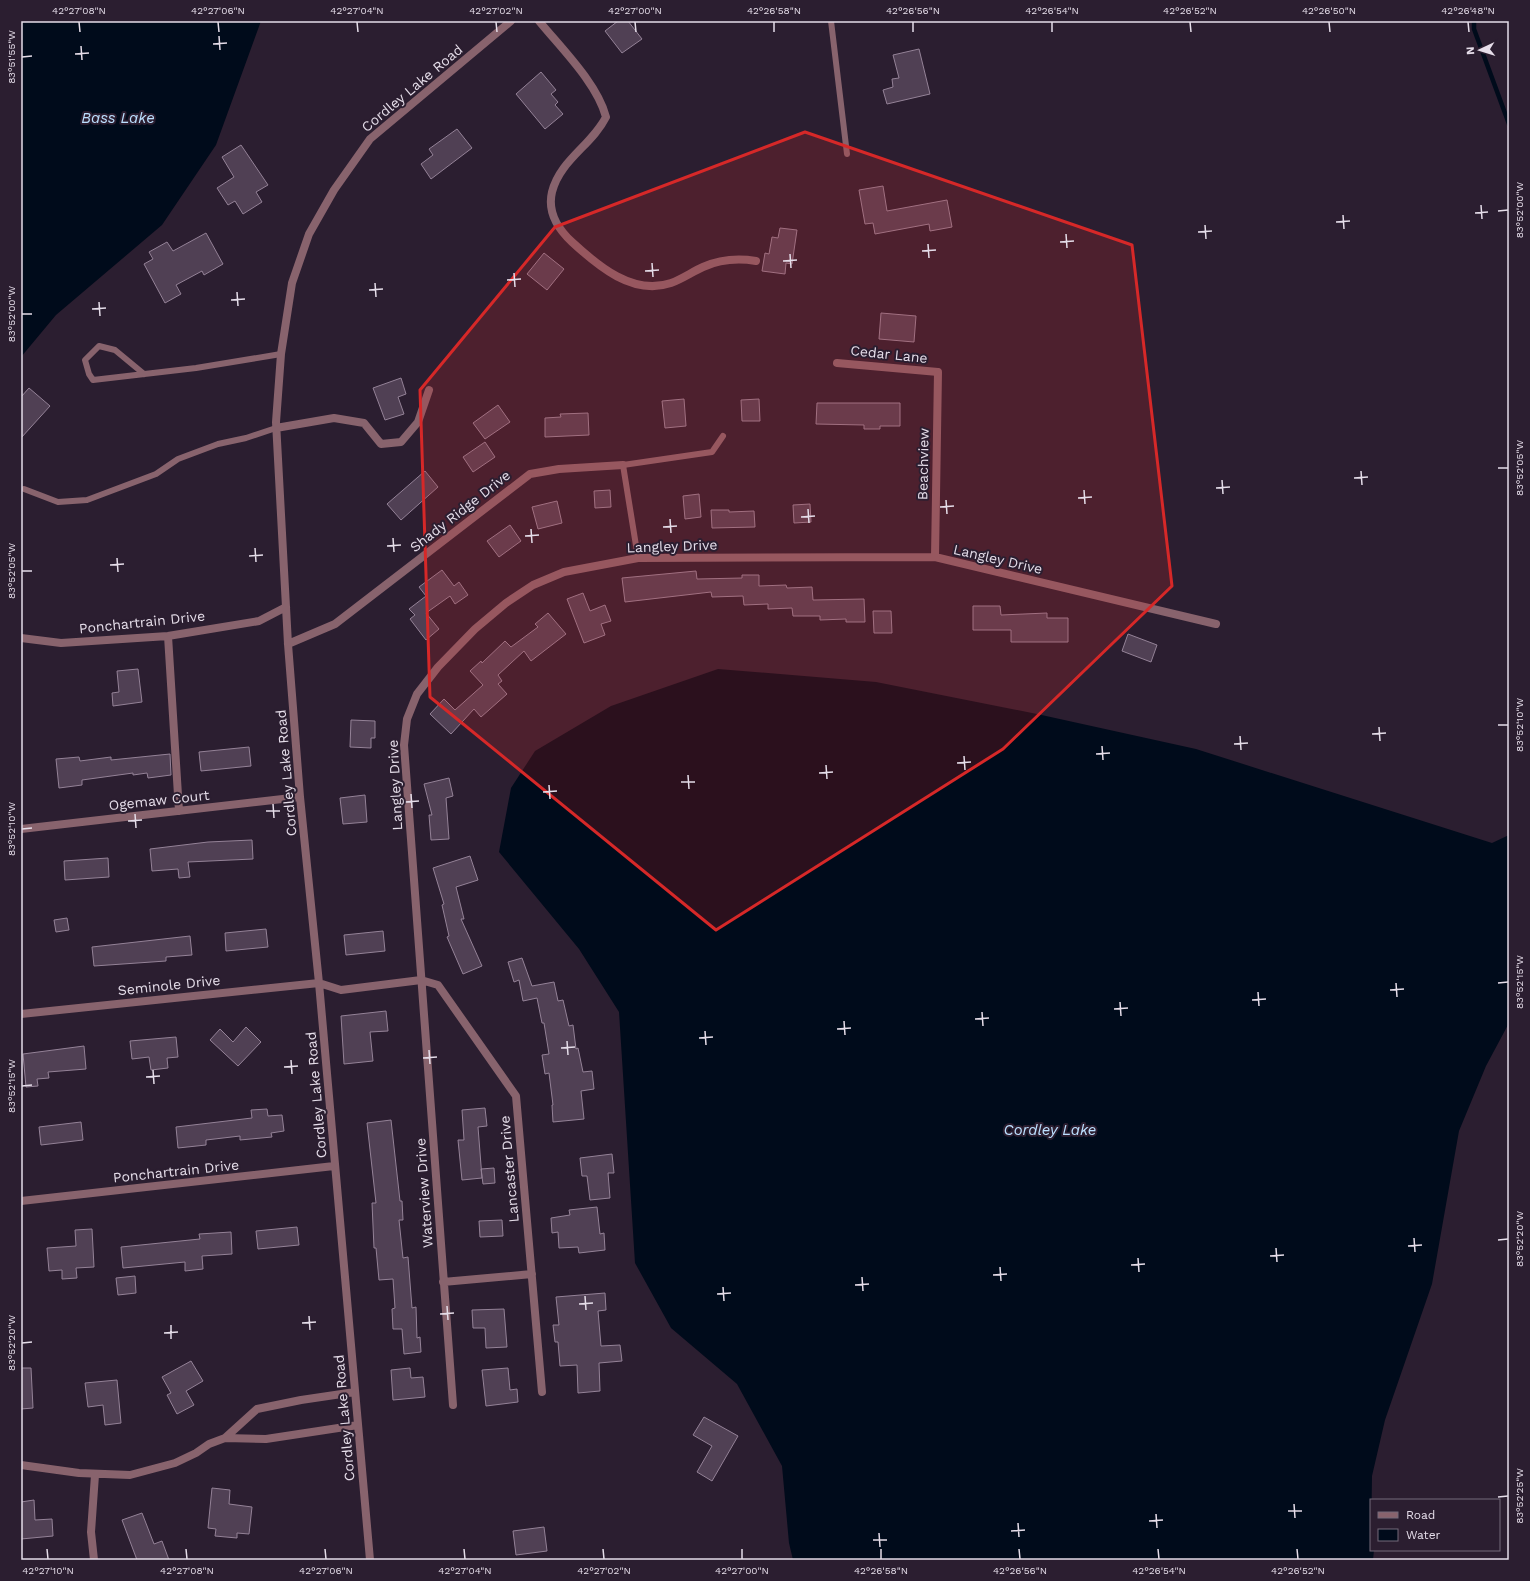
<svg xmlns="http://www.w3.org/2000/svg" width="1530" height="1581" font-family="'Work Sans',sans-serif">
	<style>
		.water { fill: #000b1b }
		.lines { fill: none; stroke-linecap: round; stroke-linejoin: round }
		.stream { stroke: #000b1b; stroke-width: 4.5 }
		.building { fill: #504054; stroke: #948297 }
		.lane { stroke: #88636d; stroke-width: 6 }
		.street { stroke: #88636d; stroke-width: 8 }
		.marked { fill: #d62828; fill-opacity: 0.2; stroke: #d62828; stroke-width: 3; stroke-linejoin: round }
		.ticks { fill: none; stroke: #e5dde9; stroke-width: 1.5 }
		.labels { text-anchor: middle; stroke-width: 4; stroke-linejoin: round; paint-order: stroke }
		.street-label { font-size: 14px; fill: #e5dde9; stroke: #2b1e30 }
		.water-label { font-size: 15px; font-style: italic; fill: #bce0ff; stroke: #2b1e30 }
		.neatline { fill: none; stroke: #e5dde9; stroke-width: 1.5 }
		.ticks-label { font-size: 10px; text-anchor: middle; fill: #e5dde9 }
	</style>
	<rect width="100%" height="100%" fill="#2b1e30"/>
	<path class="water" d="M21,21H261L216,145L162,225L56,315L21,357Z
		M718,669L876,682L1037,714L1196,749L1492,843L1509,835V1023L1486,1066L1459,1131L1432,1284L1385,1420L1372,1476L1371,1550H1374L1373,1560H793L789,1543L782,1466L737,1384L671,1328L635,1263L619,1012L579,949L499,852L511,788L535,751L611,706Z"/>
	<g class="lines">
		<path class="stream" d="M1474,21V29L1509,124"/>
	</g>
	<path class="building" d="M618,21H628L642,39L622,53L605,31Z
		M919,49L930,94L887,104L883,90L893,87L892,79L899,78L893,55Z
		M541,72L556,90L551,94L558,102L555,105L563,114L545,129L516,94Z
		M457,129L472,148L431,179L421,164L433,155L429,149Z
		M241,145L268,185L256,192L262,202L243,214L235,201L228,205L217,188L234,177L222,157Z
		M883,186L887,211L947,200L952,227L930,231L929,224L875,234L873,223L865,224L859,190Z
		M780,228L797,230L792,264L786,263L785,274L762,271L765,253L769,254L772,237L778,238Z
		M206,233L223,264L204,275L202,271L176,285L181,294L165,303L144,264L153,259L149,252L167,242L173,251Z
		M544,253L564,269L547,290L527,274Z
		M881,313L916,316L914,342L879,339Z
		M401,378L406,394L398,397L404,414L385,420L373,388Z
		M29,388L50,406L21,438V397Z
		M684,399L686,426L665,428L662,401Z
		M759,399L760,421H742L741,400Z
		M817,403H900V426H880V429H864V425L816,424Z
		M498,405L510,422L485,439L473,423Z
		M588,413L589,435L545,437V418L561,417L560,414Z
		M485,442L495,457L473,472L463,457Z
		M425,471L438,487L401,520L387,504Z
		M610,490L611,507L595,508L594,491Z
		M699,494L701,517L685,519L683,496Z
		M557,501L562,523L538,529L532,507Z
		M810,504L811,522L794,523L793,505Z
		M711,510H729V512L754,511L755,527L712,528Z
		M510,525L521,541L499,557L487,541Z
		M442,570L454,586L459,582L468,595L455,604L450,596L426,613L439,629L426,640L410,619L415,615L409,609L426,596L419,587Z
		M696,571L697,579L742,578V575H759V586L786,585L787,588L812,587L813,600L864,599L865,622H846V619L820,620V616H793L792,608L768,609V604L744,605L743,596L712,597L711,592L625,602L622,578Z
		M583,593L590,611L605,605L611,621L601,624L605,635L584,643L567,599Z
		M973,606H1000L1001,615L1047,613V618H1068V642H1011V630H973Z
		M873,611H891L892,633H874Z
		M548,613L566,634L531,661L524,651L498,675L502,681L498,684L507,694L481,717L474,709L451,734L430,714L444,699L455,710L483,685L470,671L481,661L482,663L505,641L511,647L538,627L535,624Z
		M1128,634L1157,645L1151,662L1122,651Z
		M138,669L142,702L113,706L112,693L119,692L117,671Z
		M351,720L375,721V738H371V748L350,747Z
		M249,747L251,766L201,771L199,752Z
		M170,754L171,775L148,778L147,773L133,775V773L82,780V785L59,788L56,759L79,757L80,761L111,757V760Z
		M449,778L453,796L446,798L449,839L431,840L429,815H432L424,784Z
		M365,795L367,822L343,824L340,798Z
		M252,840L253,859L188,862L190,877L179,878L178,869L152,871L150,849L208,842Z
		M470,856L478,880L456,887L464,919H461L482,966L463,974L447,937L449,936L442,905L444,904L433,868Z
		M108,858L109,877L65,880L64,861Z
		M67,918L69,930L56,932L54,920Z
		M266,929L268,947L226,951L225,933Z
		M383,931L385,951L346,955L344,935Z
		M190,936L192,955L166,957V961L94,966L92,947Z
		M522,958L532,986L554,982L558,1001L563,1000L569,1026L573,1025L576,1049L578,1048L583,1072L592,1071L594,1089L581,1091L584,1119L553,1122L552,1105H553L549,1073L545,1074L542,1055L549,1054L544,1023H542L537,998L523,1001L519,980L514,982L508,962Z
		M386,1011L388,1031L370,1032L373,1061L344,1064L341,1016Z
		M246,1027L261,1042L238,1066L210,1040L220,1029L233,1042Z
		M176,1037L178,1057L167,1058L168,1068L151,1070L149,1057L132,1059L130,1041Z
		M84,1046L86,1069L48,1072L49,1078L37,1079L38,1086L26,1087L23,1054Z
		M485,1108L487,1126L478,1127L482,1178L462,1180L458,1140H464L462,1110Z
		M267,1109L268,1116L282,1115L284,1131L271,1133L272,1137L240,1140V1136L206,1140V1145L178,1148L176,1127L252,1118L251,1110Z
		M391,1120L400,1201H402L403,1220H399L403,1258L408,1257L412,1308L416,1307L417,1338L420,1337L421,1352L404,1354L402,1329H393L392,1309L395,1308L393,1279L379,1280L376,1248H374L372,1203H376L367,1123Z
		M81,1122L83,1140L41,1145L39,1127Z
		M612,1154L614,1173H608L610,1198L590,1200L587,1176H582L580,1158Z
		M494,1168L495,1183L483,1184L481,1169Z
		M597,1207L600,1234L604,1233L605,1250L579,1253L578,1247L559,1248L558,1232L552,1233L551,1218L570,1215L569,1210Z
		M502,1220L503,1236L480,1237L479,1221Z
		M297,1227L299,1245L258,1249L256,1231Z
		M92,1229L94,1267L76,1268L77,1278L62,1279V1270L49,1271L47,1248L76,1246L75,1230Z
		M231,1232L232,1254L202,1256L203,1269L185,1271V1262L123,1268L121,1247L200,1239L199,1234Z
		M135,1276L136,1293L118,1295L116,1278Z
		M605,1293L606,1310L598,1311L601,1346L620,1345L622,1361L599,1363L600,1391L578,1393L577,1365L560,1366L558,1342H555L553,1325H559L556,1297Z
		M504,1309L507,1347L486,1348L485,1328H473L472,1310Z
		M191,1361L203,1381L186,1391L194,1405L177,1414L167,1395L171,1393L162,1377Z
		M21,1368H31L33,1408L21,1409Z
		M410,1368L411,1378L423,1377L425,1397L393,1400L391,1370Z
		M508,1368L510,1390L517,1389L518,1402L486,1406L482,1370Z
		M117,1380L121,1423L105,1425L103,1405L88,1407L85,1383Z
		M704,1417L738,1436L712,1481L697,1472L712,1446L693,1435Z
		M212,1488L230,1490L229,1504L252,1507L249,1534L237,1533V1538L215,1536L216,1529L208,1528Z
		M34,1500L35,1520L52,1519L53,1536L21,1539V1502Z
		M142,1513L154,1544L162,1541L169,1560H137L122,1520Z
		M544,1527L547,1551L516,1555L513,1531Z"/>
	<g class="lines">
		<path class="lane" d="M831,21L847,154
			M144,374L115,350L99,346L85,360L89,374L93,380L196,368L281,354
			M24,489L58,502L87,500L156,474L178,459L218,444L246,438L276,428
			M638,558L623,465L712,452L723,436"/>
		<path class="street" d="M539,21C561,48 597,83 606,117C592,145 560,160 552,192C547,213 558,229 572,242C598,266 633,296 671,283C682,279 692,272 703,267C721,259 737,258 756,261
			M837,363L938,372L935,557
			M276,428L334,418L364,423L381,444L401,442L418,422L429,390
			M168,636L179,811
			M21,638L61,643L168,636L259,621L286,607
			M288,644L335,624L530,474L559,469L623,465
			M21,829L300,797
			M21,1014L319,983L341,990L421,980L438,985L516,1096L542,1392
			M21,1201L334,1166
			M443,1282L532,1274
			M453,1405L404,745L407,719L417,694L438,667L475,629L506,603L533,585L564,572L638,558L935,557L1216,624
			M225,1438L266,1439L358,1425
			M21,1465L79,1473L130,1475L175,1463L196,1453L209,1444L225,1438L257,1409L301,1400L355,1392
			M94,1560L91,1532L95,1475
			M370,1560L319,983L300,797L288,644L276,422L281,354L292,283L309,234L334,190L370,139L511,21"/>
	</g>
	<path class="marked" d="M805,132L1132,245L1172,586L1003,749L716,930L430,697L420,390L555,227Z"/>
	<path class="ticks" d="M79,22L80,32M218,22L219,32M357,22L358,32M496,22L497,32M635,22L636,32M774,22V32M913,22V32M1052,22V32M1190,22L1191,32M1329,22L1330,32M1468,22L1469,32M219,36L220,50M213,44L227,43M81,46L82,60M75,54L89,53M22,57L32,56M1481,205L1482,219M1498,211L1508,210M1475,213L1488,212M1343,215L1344,229M1336,222L1350,221M1205,225L1206,239M1198,232L1212,231M1066,234L1067,248M1060,242L1074,241M928,244L929,258M922,251L936,250M790,254L791,268M783,261L797,260M652,263L653,277M645,271L659,270M514,273L515,287M507,280L521,279M375,283L376,297M369,290L383,289M237,292L238,306M231,300L245,299M99,302L100,316M92,309L106,308M22,314H32M1498,468H1508M1361,471L1362,485M1354,478L1368,477M1222,480L1223,494M1216,488L1230,487M1084,490L1085,504M1078,498L1092,497M946,500L947,514M940,507L954,506M808,509L809,523M801,517L815,516M670,519L671,533M663,527L677,526M531,529L532,543M525,536L539,535M393,538L394,552M387,546L401,545M255,548L256,562M249,556L263,555M117,558L118,572M110,565L124,564M22,571H32M1498,725H1508M1379,727L1380,741M1372,734L1386,733M1240,736L1241,750M1234,744L1248,743M1102,746L1103,760M1096,754L1110,753M964,756L965,770M957,763L971,762M826,765L827,779M819,773L833,772M688,775L689,789M681,782H695M549,785L550,799M543,792L557,791M411,794L412,808M405,802L419,801M273,804L274,818M266,811H280M135,814L136,828M128,821L142,820M22,829L32,828M1396,983L1397,997M1498,983L1508,982M1390,990L1404,989M1258,992L1259,1006M1252,1000L1266,999M1120,1002L1121,1016M1114,1009L1128,1008M982,1012L983,1026M975,1019L989,1018M844,1021L845,1035M837,1029L851,1028M705,1031L706,1045M699,1038L713,1037M567,1041L568,1055M561,1048L575,1047M429,1050L430,1064M423,1058L437,1057M291,1060L292,1074M284,1067L298,1066M153,1070L154,1084M146,1077L160,1076M22,1086L32,1085M1414,1238L1415,1252M1498,1240L1508,1239M1408,1246L1422,1245M1276,1248L1277,1262M1270,1256L1284,1255M1138,1258L1139,1272M1131,1265L1145,1264M1000,1267L1001,1281M993,1275L1007,1274M862,1277L863,1291M855,1285L869,1284M723,1287L724,1301M717,1294L731,1293M585,1296L586,1310M579,1304L593,1303M447,1306L448,1320M440,1314L454,1313M309,1316L310,1330M302,1323L316,1322M171,1325V1339M164,1333L178,1332M22,1343L32,1342M1498,1497L1508,1496M1294,1504L1295,1518M1288,1511H1302M1156,1514L1157,1528M1149,1521L1163,1520M1018,1523L1019,1537M1011,1531L1025,1530M879,1533L880,1547M873,1540H887M47,1549L48,1559M186,1549L187,1559M325,1549L326,1559M464,1549L465,1559M603,1549L604,1559M742,1549V1559M881,1549V1559M1019,1549L1020,1559M1158,1549L1159,1559M1297,1549L1298,1559"/>
	<g class="labels">
		<g class="street-label">
			<text transform="translate(412 88) rotate(-40)" y="5">Cordley Lake Road</text>
			<text transform="translate(889 354) rotate(6)" y="5">Cedar Lane</text>
			<text transform="translate(923 464) rotate(-89)" y="5">Beachview</text>
			<text transform="translate(460 511) rotate(-38)" y="5">Shady Ridge Drive</text>
			<text transform="translate(672 546) rotate(-2)" y="5">Langley Drive</text>
			<text transform="translate(998 559) rotate(13)" y="5">Langley Drive</text>
			<text transform="translate(142 622) rotate(-6)" y="5">Ponchartrain Drive</text>
			<text transform="translate(286 773) rotate(-95)" y="5">Cordley Lake Road</text>
			<text transform="translate(395 785) rotate(-93)" y="5">Langley Drive</text>
			<text transform="translate(159 800) rotate(-6)" y="5">Ogemaw Court</text>
			<text transform="translate(169 985) rotate(-6)" y="5">Seminole Drive</text>
			<text transform="translate(316 1095) rotate(-95)" y="5">Cordley Lake Road</text>
			<text transform="translate(509 1169) rotate(-95)" y="5">Lancaster Drive</text>
			<text transform="translate(176 1171) rotate(-6)" y="5">Ponchartrain Drive</text>
			<text transform="translate(424 1193) rotate(-94)" y="5">Waterview Drive</text>
			<text transform="translate(344 1418) rotate(-95)" y="5">Cordley Lake Road</text>
		</g>
		<g class="water-label">
			<text x="118" y="123">Bass Lake</text>
			<text x="1050" y="1135">Cordley Lake</text>
		</g>
	</g>
	<rect width="1530" height="1581" fill="none" stroke="#2b1e30" stroke-width="44"/>
	<rect x="1370" y="1499" width="130" height="52" fill="#2b1e30" stroke="#756a7a"/>
	<rect x="1378" y="1512" width="20" height="6" fill="#88636d" stroke="#756a7a"/>
	<text x="1406" y="1519" font-size="12" fill="#e5dde9">Road</text>
	<rect x="1378" y="1529" width="20" height="12" fill="#000b1b" stroke="#756a7a"/>
	<text x="1406" y="1539" font-size="12" fill="#e5dde9">Water</text>
	<g transform="translate(1480 50) rotate(266)" stroke="#2b1e30" stroke-width="3" paint-order="stroke">
	<path d="M0-3L7 15L0 10L-7 15Z" fill="#e5dde9"/>
	<text y="-6" font-size="11" font-weight="bold" text-anchor="middle" fill="#e5dde9">N</text>
	</g>
	<rect x="22" y="22" width="1486" height="1537" class="neatline"/>
	<g class="ticks-label">
		<text x="79" y="14">42°27'08"N</text>
		<text x="218" y="14">42°27'06"N</text>
		<text x="357" y="14">42°27'04"N</text>
		<text x="496" y="14">42°27'02"N</text>
		<text x="635" y="14">42°27'00"N</text>
		<text x="774" y="14">42°26'58"N</text>
		<text x="913" y="14">42°26'56"N</text>
		<text x="1052" y="14">42°26'54"N</text>
		<text x="1190" y="14">42°26'52"N</text>
		<text x="1329" y="14">42°26'50"N</text>
		<text x="1468" y="14">42°26'48"N</text>
		<text transform="translate(11 57) rotate(-90)" y="4">83°51'55"W</text>
		<text transform="translate(1519 210) rotate(-90)" y="4">83°52'00"W</text>
		<text transform="translate(11 314) rotate(-90)" y="4">83°52'00"W</text>
		<text transform="translate(1519 468) rotate(-90)" y="4">83°52'05"W</text>
		<text transform="translate(11 571) rotate(-90)" y="4">83°52'05"W</text>
		<text transform="translate(1519 725) rotate(-90)" y="4">83°52'10"W</text>
		<text transform="translate(11 829) rotate(-90)" y="4">83°52'10"W</text>
		<text transform="translate(1519 982) rotate(-90)" y="4">83°52'15"W</text>
		<text transform="translate(11 1086) rotate(-90)" y="4">83°52'15"W</text>
		<text transform="translate(1519 1239) rotate(-90)" y="4">83°52'20"W</text>
		<text transform="translate(11 1343) rotate(-90)" y="4">83°52'20"W</text>
		<text transform="translate(1519 1496) rotate(-90)" y="4">83°52'25"W</text>
		<text x="48" y="1574">42°27'10"N</text>
		<text x="187" y="1574">42°27'08"N</text>
		<text x="326" y="1574">42°27'06"N</text>
		<text x="465" y="1574">42°27'04"N</text>
		<text x="604" y="1574">42°27'02"N</text>
		<text x="742" y="1574">42°27'00"N</text>
		<text x="881" y="1574">42°26'58"N</text>
		<text x="1020" y="1574">42°26'56"N</text>
		<text x="1159" y="1574">42°26'54"N</text>
		<text x="1298" y="1574">42°26'52"N</text>
	</g>
</svg>
